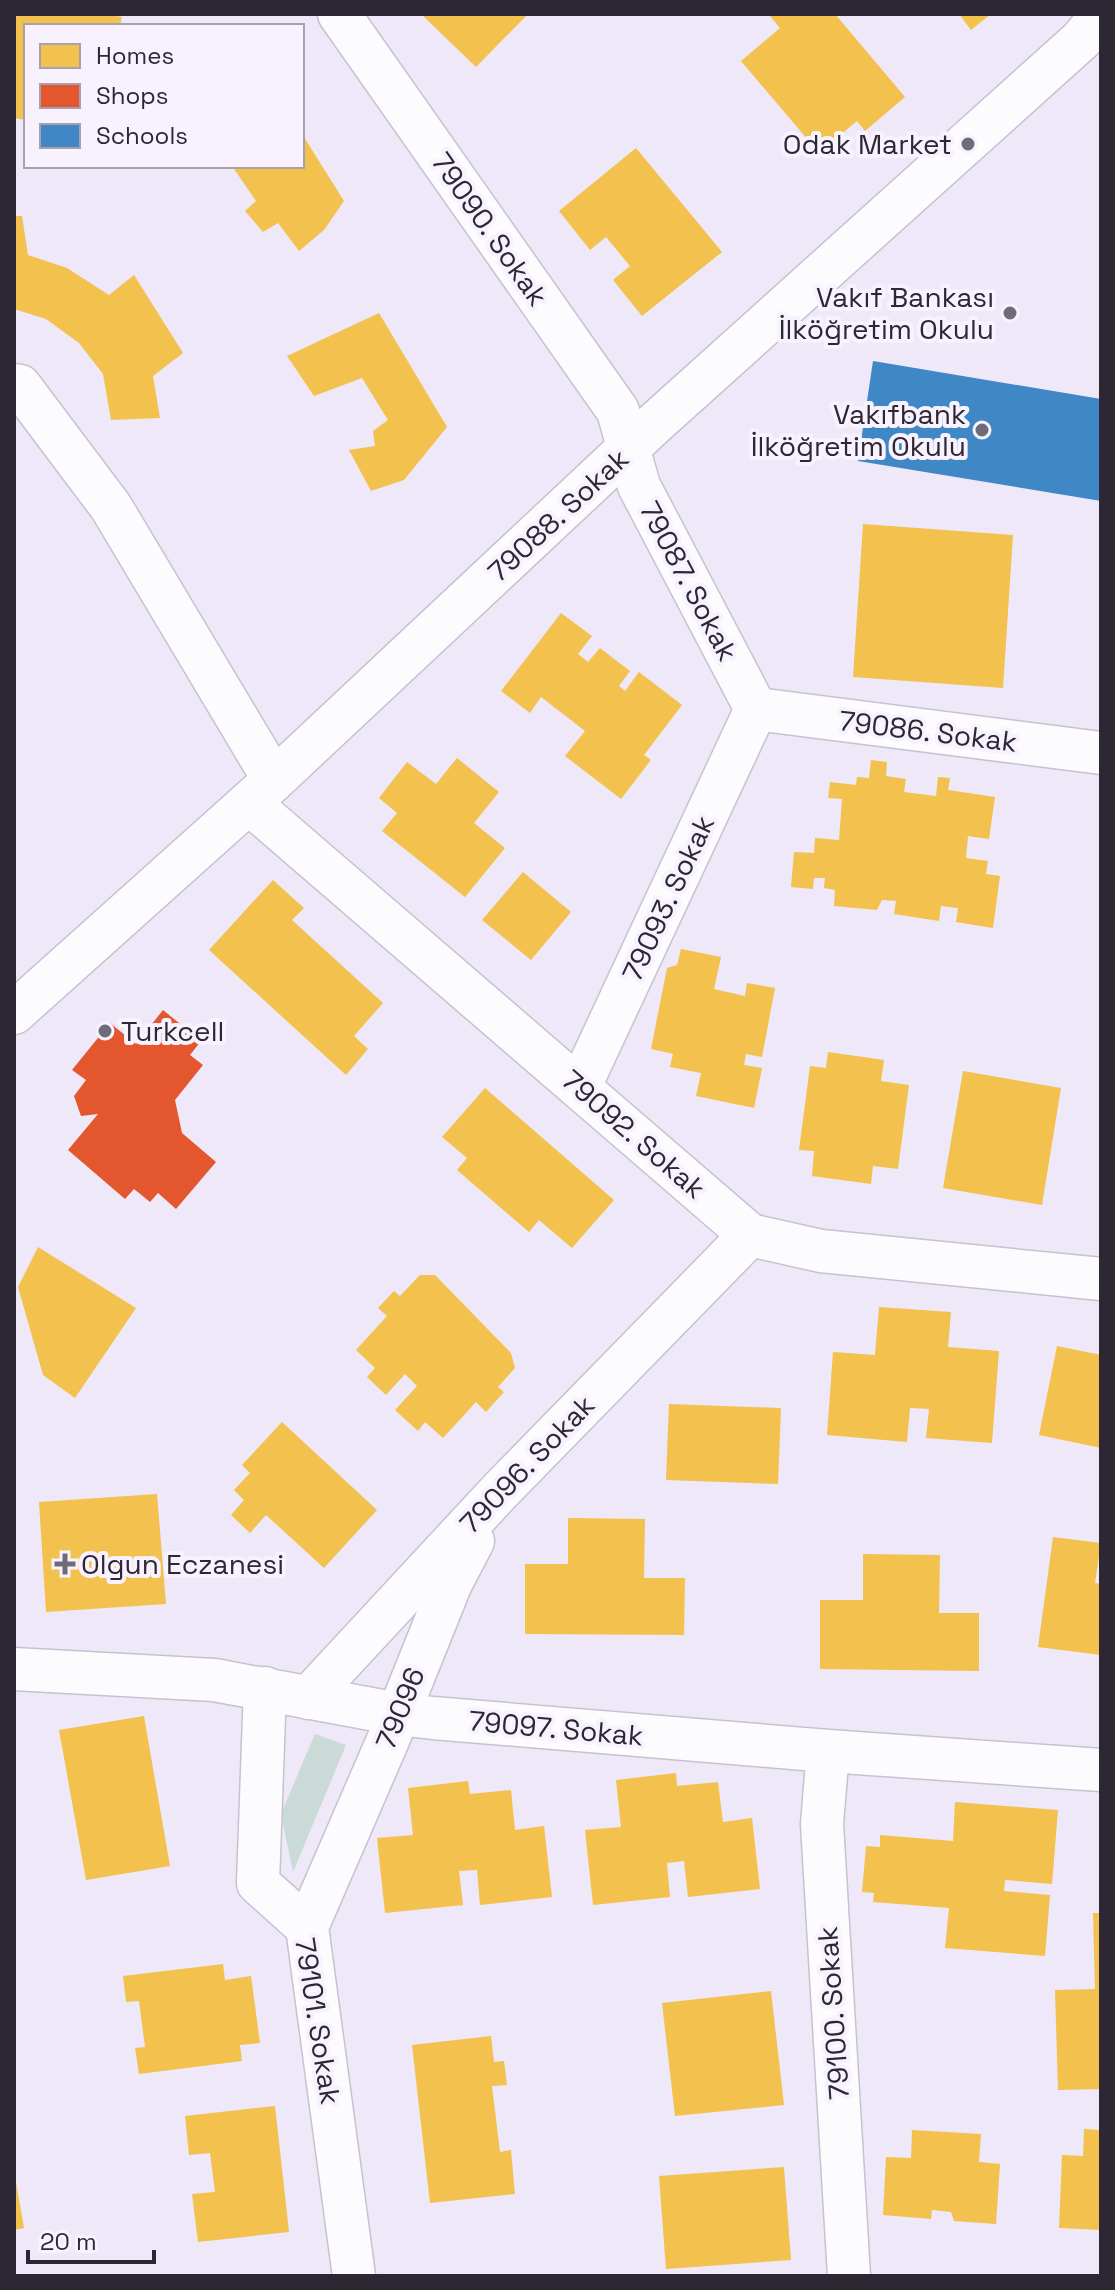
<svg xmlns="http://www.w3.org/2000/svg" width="1115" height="2290" font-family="'Space Grotesk',sans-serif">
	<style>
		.green { fill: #cadad7 }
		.homes { fill: #f2c14e }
		.shops { fill: #e4572e }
		.schools { fill: #3f88c5 }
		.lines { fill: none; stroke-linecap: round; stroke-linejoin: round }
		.minor-casing { stroke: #c6c2cf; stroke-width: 45 }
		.minor { stroke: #fcfcfe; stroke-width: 42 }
		.poi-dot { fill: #706b78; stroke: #f7f2fe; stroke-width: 3 }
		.labels { text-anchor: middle; stroke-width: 8; stroke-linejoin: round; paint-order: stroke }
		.poi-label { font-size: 28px; fill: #2c2732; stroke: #f7f2fe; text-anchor: end }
		.street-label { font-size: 28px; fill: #2c2732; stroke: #f7f2fe }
	</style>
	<rect width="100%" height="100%" fill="#eee8f9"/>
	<path class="green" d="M315,1734L346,1745L293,1872L281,1814Z"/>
	<path class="homes" d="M14,14H104L122,17L120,26H26V120L14,118Z
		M421,14H528L476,67Z
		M772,14H835L905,97L865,131L857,121L819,153L741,61L780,28L770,16Z
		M959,14H991L971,30Z
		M302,134L344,201L324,230L299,251L278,223L263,232L245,211L256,201L232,166H302Z
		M636,148L722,252L642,316L613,280L630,266L606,237L590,250L559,211Z
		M14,216H22L28,255L67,268L109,295L134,275L183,353L153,376L160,418L111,420L103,374L79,343L46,319L14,309Z
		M379,313L447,427L404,480L371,491L349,450L375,446L373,431L388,420L362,378L314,396L287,356Z
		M863,524L1013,535L1003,688L853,677Z
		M561,613L592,636L578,654L588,662L600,648L630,671L619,686L625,691L639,672L682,705L644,755L651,760L621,799L565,756L585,731L541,697L530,713L501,691Z
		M457,758L499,792L474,823L505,848L465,897L382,831L397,813L379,798L407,762L436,784Z
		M871,760L887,762L886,776L906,779L904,792L936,796L938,777L950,778L948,790L995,797L989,839L968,836L966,858L988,861L986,874L1000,876L993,928L956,922L958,908L941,906L939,921L894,914L896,901L882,900L877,910L834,906L835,890L824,888L825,878H814L813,889L791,887L794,852L814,853L815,838L839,840L842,799L828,798L830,782L856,785L857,777L869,778Z
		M523,872L571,912L531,960L482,920Z
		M273,880L304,908L292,920L383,1003L354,1036L368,1049L346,1075L209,950Z
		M681,949L721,957L714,989L745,996L747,983L775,988L762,1057L746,1054L744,1065L762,1068L754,1108L696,1096L701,1073L670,1067L673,1054L651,1049L667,968L677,965Z
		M828,1052L884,1060L881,1081L909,1085L898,1169L873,1166L871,1184L812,1176L814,1151L799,1150L810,1066L826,1068Z
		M963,1071L1061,1088L1042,1205L943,1188Z
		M485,1088L614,1200L572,1248L539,1220L529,1232L457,1170L467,1158L442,1137Z
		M38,1247L136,1308L75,1398L43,1375L18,1287Z
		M420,1275H435L511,1353L515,1368L498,1387L504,1392L486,1412L476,1402L443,1438L425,1422L418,1431L395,1410L417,1386L405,1374L386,1395L367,1377L375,1368L356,1350L387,1316L378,1308L394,1291L400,1296Z
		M879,1307L951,1312L948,1347L999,1351L992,1443L926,1438L929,1409L910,1408L907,1442L827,1435L833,1352L875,1355Z
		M1057,1346L1101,1355V1448L1039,1435Z
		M669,1404L781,1408L778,1484L666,1480Z
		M282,1422L377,1510L324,1568L266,1515L250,1533L231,1515L244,1500L234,1490L250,1473L242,1465Z
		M157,1494L166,1604L46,1612L39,1502Z
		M568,1518L645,1519L644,1578H685L684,1635L525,1634V1564H568Z
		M1053,1537L1101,1543L1095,1583L1101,1584V1655L1038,1647Z
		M863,1554L940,1555L939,1613H979V1671L820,1669V1600H863Z
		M144,1716L170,1866L86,1880L59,1730Z
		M676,1773L677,1786L718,1782L723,1822L752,1818L760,1889L688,1897L684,1861L667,1863L670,1897L593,1905L585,1830L621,1827L616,1780Z
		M468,1781L470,1794L511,1790L515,1830L544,1826L552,1897L480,1905L477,1870L459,1871L463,1905L385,1913L377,1838L413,1835L408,1788Z
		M955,1802L1058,1810L1052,1884L1005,1880L1004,1891L1050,1895L1045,1956L945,1948L949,1908L873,1902L874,1893L862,1892L866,1846L880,1847V1835L953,1841Z
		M1093,1913H1101V2089L1058,2090L1055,1990L1095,1989Z
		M223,1964L225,1980L251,1976L260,2043L240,2045L242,2061L139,2074L135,2048L145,2047L139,2001L126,2002L123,1976Z
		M771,1991L784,2105L675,2116L662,2003Z
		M491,2036L494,2062L504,2061L507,2085L492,2086L500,2152L511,2150L515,2194L430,2203L412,2045Z
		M275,2106L289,2232L198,2242L192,2194L215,2192L210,2153L189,2155L185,2116Z
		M1084,2129L1101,2130V2230L1059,2228L1062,2155L1083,2156Z
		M912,2130L981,2134L979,2162L1000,2164L996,2224L954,2221L951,2212L932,2210L931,2219L883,2215L886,2157L911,2158Z
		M784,2167L791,2260L666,2269L659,2176Z
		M14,2171L24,2228L14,2230Z"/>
	<path class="shops" d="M163,1010L201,1041L190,1055L203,1065L175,1100L182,1133L216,1162L176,1209L158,1193L150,1202L134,1189L125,1199L68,1150L98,1114L81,1116L74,1096L86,1080L72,1070L110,1023L136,1044Z"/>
	<path class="schools" d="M873,361L1101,399V501L858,461Z"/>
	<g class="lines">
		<g class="minor-casing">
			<path id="minor" d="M339,14L618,411L639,486L756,709
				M14,385L20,386L111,507L274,780
				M756,709L1101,753
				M249,803L750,1235L821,1251L1101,1279
				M14,1013L274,780L653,425L1081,40L1101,16
				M580,1086L756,709
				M14,1669L214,1680L398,1714L433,1718L828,1751L1101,1770
				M265,1688L258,1883L307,1927L354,2276
				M308,1698L500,1491L750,1235
				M828,1751L822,1824L849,2276
				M307,1927L388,1740L451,1583L473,1541"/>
		</g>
		<use href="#minor" class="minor"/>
	</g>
	<g class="poi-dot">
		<circle cx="968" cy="144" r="8"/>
		<circle cx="1010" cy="313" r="8"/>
		<circle cx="982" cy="430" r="8"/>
		<circle cx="105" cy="1031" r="8"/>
		<path d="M61 1552h8v8h8v8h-8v8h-8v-8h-8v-8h8z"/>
	</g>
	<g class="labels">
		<g class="poi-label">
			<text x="952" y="154">Odak Market</text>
			<text x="994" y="307">Vakıf Bankası<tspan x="994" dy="32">İlköğretim Okulu</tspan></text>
			<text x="966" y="424">Vakıfbank<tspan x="966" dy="32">İlköğretim Okulu</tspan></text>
			<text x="121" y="1041" text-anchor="start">Turkcell</text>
			<text x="81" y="1574" text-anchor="start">Olgun Eczanesi</text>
		</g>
		<g class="street-label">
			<text transform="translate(490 229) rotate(55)" y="10">79090. Sokak</text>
			<text transform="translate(558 515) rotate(-43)" y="10">79088. Sokak</text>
			<text transform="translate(689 581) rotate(62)" y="10">79087. Sokak</text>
			<text transform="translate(928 731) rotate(7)" y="10">79086. Sokak</text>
			<text transform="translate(668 898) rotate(-65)" y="10">79093. Sokak</text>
			<text transform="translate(634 1134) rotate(41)" y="10">79092. Sokak</text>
			<text transform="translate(527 1464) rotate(-46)" y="10">79096. Sokak</text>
			<text transform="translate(400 1708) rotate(-68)" y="10">79096</text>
			<text transform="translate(556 1728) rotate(5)" y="10">79097. Sokak</text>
			<text transform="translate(833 2013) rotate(-94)" y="10">79100. Sokak</text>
			<text transform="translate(318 2021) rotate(81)" y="10">79101. Sokak</text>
		</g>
	</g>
	<rect width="1115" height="2290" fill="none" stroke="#2c2732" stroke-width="32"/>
	<rect x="24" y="24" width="280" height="144" fill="#f7f2fe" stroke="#a6a1ac" stroke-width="2"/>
	<rect x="40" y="44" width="40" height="24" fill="#f2c14e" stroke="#a6a1ac" stroke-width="2"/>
	<text x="96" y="64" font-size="24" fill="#2c2732">Homes</text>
	<rect x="40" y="84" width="40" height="24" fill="#e4572e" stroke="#a6a1ac" stroke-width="2"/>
	<text x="96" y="104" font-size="24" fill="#2c2732">Shops</text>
	<rect x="40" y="124" width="40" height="24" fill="#3f88c5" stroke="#a6a1ac" stroke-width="2"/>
	<text x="96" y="144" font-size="24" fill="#2c2732">Schools</text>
	<path d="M28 2250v12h126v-12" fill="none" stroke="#2c2732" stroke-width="4"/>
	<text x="40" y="2250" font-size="24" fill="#2c2732" stroke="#f7f2fe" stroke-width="6" paint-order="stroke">20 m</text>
</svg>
